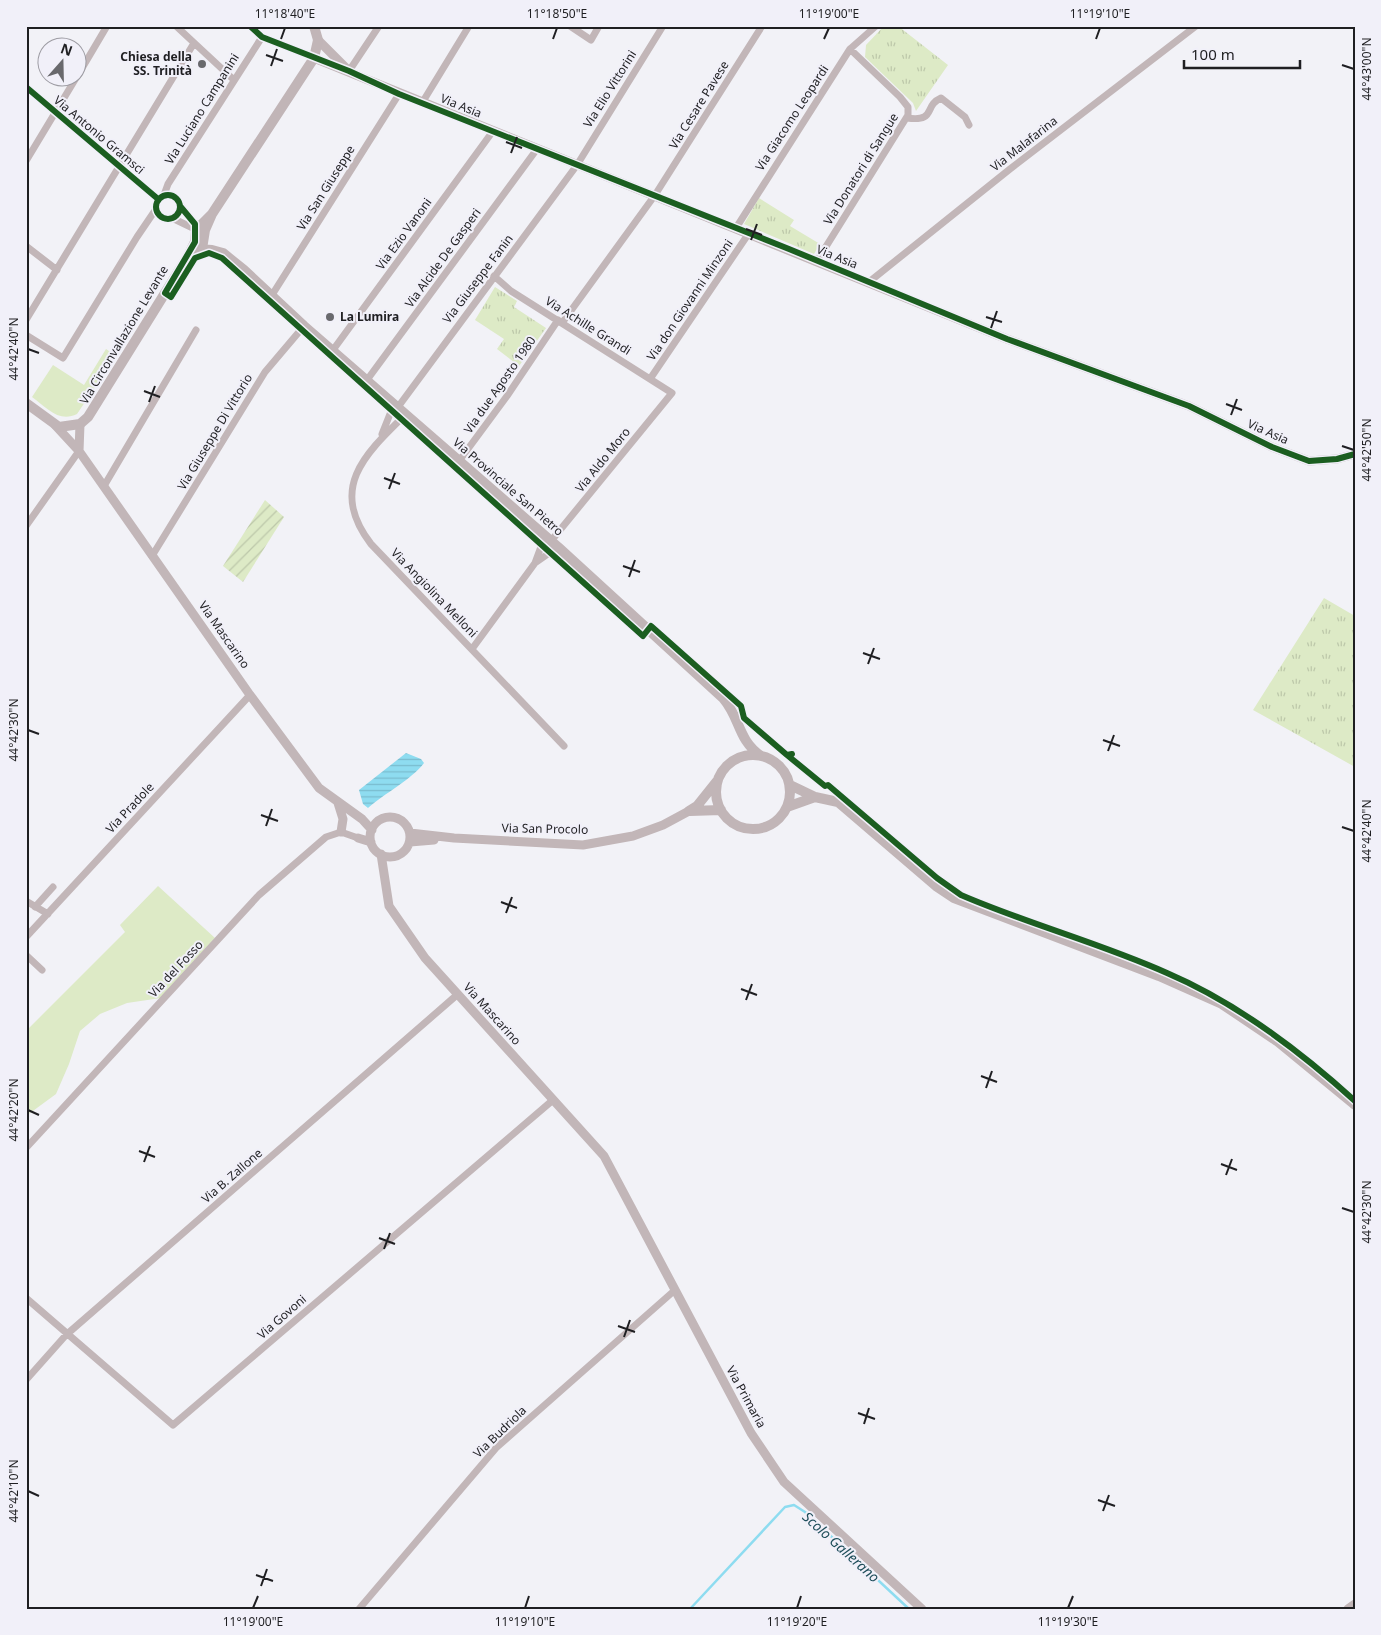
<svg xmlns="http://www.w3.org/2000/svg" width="1381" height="1635" font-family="'Noto Sans',sans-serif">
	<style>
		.grass { fill: #ddeac6 }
		.park { fill: url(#park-tufts) }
		.garden { fill: url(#garden-furrows) }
		.water { fill: url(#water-rules) }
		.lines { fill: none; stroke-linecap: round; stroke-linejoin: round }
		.stream { stroke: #8edcf0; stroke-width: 2.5 }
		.minor { stroke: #c2b6b8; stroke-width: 7 }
		.tertiary { stroke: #c2b6b8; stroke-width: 9 }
		.secondary { stroke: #c1b5b7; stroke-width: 10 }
		.cycleway-casing { stroke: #f1f0f9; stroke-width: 9 }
		.cycleway { stroke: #1b5e20; stroke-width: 6 }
		.ticks { fill: none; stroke: #1f1f22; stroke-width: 2 }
		.poi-dot { fill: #69696d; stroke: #f1f0f9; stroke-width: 2 }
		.labels { text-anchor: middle; stroke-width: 4; stroke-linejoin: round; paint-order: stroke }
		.poi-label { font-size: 12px; font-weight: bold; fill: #1f1f22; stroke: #f1f0f9; text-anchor: end }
		.street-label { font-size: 12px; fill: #1f1f22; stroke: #f1f0f9 }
		.water-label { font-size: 14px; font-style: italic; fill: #1e4e5a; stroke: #f1f0f9 }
		.neatline { fill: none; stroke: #1f1f22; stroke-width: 2 }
		.ticks-label { font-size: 12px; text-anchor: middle; fill: #1f1f22 }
	</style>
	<defs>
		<pattern id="park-tufts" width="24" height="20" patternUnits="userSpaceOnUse" patternTransform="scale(1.25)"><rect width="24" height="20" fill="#ddeac6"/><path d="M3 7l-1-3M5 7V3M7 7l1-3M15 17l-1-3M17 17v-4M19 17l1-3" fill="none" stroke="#bdc8aa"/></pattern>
		<pattern id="garden-furrows" width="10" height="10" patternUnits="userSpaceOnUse" patternTransform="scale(1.25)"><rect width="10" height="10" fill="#ddeac6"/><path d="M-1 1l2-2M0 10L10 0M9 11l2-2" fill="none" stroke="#bdc8aa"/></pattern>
		<pattern id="water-rules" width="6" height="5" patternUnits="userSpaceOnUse" patternTransform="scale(1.25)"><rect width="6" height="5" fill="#8edcf0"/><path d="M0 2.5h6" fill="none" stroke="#7abcce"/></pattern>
	</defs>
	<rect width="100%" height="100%" fill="#f2f2f7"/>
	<path class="grass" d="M106,349L116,356L77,414C59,423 47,408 32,397L53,365L84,385Z
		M158,886L215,938L161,998L127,1003L100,1014L80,1031L69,1064L56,1094L26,1116V1031L125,932L120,925Z"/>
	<path class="park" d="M884,26H898L948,65L916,111L913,103L865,57L866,45Z
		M759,198L794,220L790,226L820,244L814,254L744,224Z
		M495,287L517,301L514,307L546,328L519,366L497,349L504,339L475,320Z
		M1324,598L1355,616V767L1253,710Z"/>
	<path class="garden" d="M265,500L284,517L243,582L223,566Z"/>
	<path class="water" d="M406,753L421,759L424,763C411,780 385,793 368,808L363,804L359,790Z"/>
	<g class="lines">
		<path class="stream" d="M690,1609L785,1507L794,1505L805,1512L909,1609"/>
		<path class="minor" d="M176,26L234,80
			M250,26L262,37L314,58
			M570,26L591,40L599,26
			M349,71L379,26
			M78,75L107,26
			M26,87L158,199
			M422,103L469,26
			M907,118C937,122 923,106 941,98L965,117L969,125
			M26,161L76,78
			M164,195L168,184L262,37
			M156 207a12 12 0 1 1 24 0a12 12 0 1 1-24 0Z
			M181,206L193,221L196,230
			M172,218L199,231
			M736,228L850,49L876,26
			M26,246L57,270
			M817,261L908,115V107L900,97L850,49
			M494,276L511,291L672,393L551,541
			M869,282L1010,169L1196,26
			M272,295L399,94
			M26,320L194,43
			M562,323L655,195L762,26
			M26,335L63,358L137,237L156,209
			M333,350L493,131
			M650,379L749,233
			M367,380L537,149
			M398,407L577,165L663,26
			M406,414C365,454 328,488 371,544L564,746
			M382,434L394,404
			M459,461L507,396L558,320
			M104,486L196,330
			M26,526L79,451
			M545,536L535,563L558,547
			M152,556L265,372L304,326
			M472,649L535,563
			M26,901L48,914
			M35,907L53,887
			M26,937L250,695
			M26,955L42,970
			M26,1148L259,895L326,837L341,832L358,838
			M26,1298L173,1425L553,1100
			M26,1380L66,1335L458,994
			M359,1609L496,1448L675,1290"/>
		<path class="tertiary" d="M318,40L347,69
			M314,58L1007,339L1189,406L1272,447L1309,461L1337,459L1355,454
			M55,425L79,451L250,695L319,788L362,819L372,830
			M79,451L80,424
			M338,803L343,819L341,832
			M370 837a20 20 0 1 1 40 0a20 20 0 1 1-40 0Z
			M410,833L454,838L583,845L633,836L663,825L689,811
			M358,838L371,842
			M410,842L434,840
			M381,854L389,906L425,958L604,1156L751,1433L784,1482L922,1609
			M1348,1609L1355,1604"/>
		<path class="secondary" d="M202,249L205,230L212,214L314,58L318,40L314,26
			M188,256L197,249L212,250L223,253L244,270L304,326L558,547L723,698C741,719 737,739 761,756
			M26,403L59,427L80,424L88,417L188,256L195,242L196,230L212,214
			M716 792a37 37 0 1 1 74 0a37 37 0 1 1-74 0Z
			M790,785L815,797L838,802L936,886L954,898L1159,976L1222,1004L1277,1041L1355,1105
			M787,807L815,797
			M689,811L697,806L717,781
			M690,811L721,810"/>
		<g class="cycleway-casing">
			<path id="cycleway" d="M250,26L262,37L349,71L399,94L789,249L1007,339L1189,406L1272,447L1309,461L1337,459L1355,454
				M26,87L158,199
				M156 207a12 12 0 1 1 24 0a12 12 0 1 1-24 0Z
				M180,206L195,224V242L165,293L171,297L195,258L209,253L222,258L643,636L651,626L741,706L744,718L787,755L792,754
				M787,755L825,786L828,785L937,878L961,895C1028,924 1100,943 1167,973C1237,1003 1299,1050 1355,1101"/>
		</g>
		<use href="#cycleway" class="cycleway"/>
	</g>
	<path class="ticks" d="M281,39L285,28M553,39L557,28M824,39L829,28M1096,39L1100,28M266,55L283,61M1342,65L1354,69M271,66L277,49M506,142L522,148M511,153L517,137M746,229L762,235M751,240L757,224M986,317L1002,322M991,328L997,311M28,349L39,353M144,391L160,397M149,402L155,386M1226,404L1242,410M1231,415L1237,399M1342,446L1354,450M384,478L400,484M389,489L395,473M623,566L640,572M629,577L635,560M863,653L880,659M868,664L874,648M28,730L39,734M1103,740L1120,746M1108,751L1114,735M261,815L278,821M266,826L272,809M1342,827L1354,831M501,902L517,908M506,913L512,897M741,989L757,995M746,1000L752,984M981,1076L997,1082M986,1088L992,1071M28,1110L39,1115M139,1151L155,1157M144,1162L150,1146M1221,1164L1237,1170M1226,1175L1232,1159M1342,1208L1354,1212M379,1238L395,1244M384,1249L390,1233M618,1326L635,1332M624,1337L630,1320M858,1413L875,1419M864,1424L869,1408M28,1491L39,1496M1098,1500L1115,1506M1103,1511L1109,1495M256,1575L273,1581M261,1586L267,1569M253,1608L258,1596M525,1608L529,1596M797,1608L801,1596M1068,1608L1073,1596"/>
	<g class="poi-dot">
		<circle cx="202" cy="64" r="5"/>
		<circle cx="330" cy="317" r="5"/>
	</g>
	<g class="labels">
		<g class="poi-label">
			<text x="192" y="61">Chiesa della<tspan x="192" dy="14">SS. Trinità</tspan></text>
			<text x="340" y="321" text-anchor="start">La Lumira</text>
		</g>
		<g class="street-label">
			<text transform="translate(610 89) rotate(-58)" y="4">Via Elio Vittorini</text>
			<text transform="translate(699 105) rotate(-58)" y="4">Via Cesare Pavese</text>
			<text transform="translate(461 106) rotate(22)" y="4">Via Asia</text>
			<text transform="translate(202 109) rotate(-58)" y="4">Via Luciano Campanini</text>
			<text transform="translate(792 118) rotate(-57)" y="4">Via Giacomo Leopardi</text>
			<text transform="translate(99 135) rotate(40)" y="4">Via Antonio Gramsci</text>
			<text transform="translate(1024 144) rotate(-38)" y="4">Via Malafarina</text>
			<text transform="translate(861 169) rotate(-58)" y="4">Via Donatori di Sangue</text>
			<text transform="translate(326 188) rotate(-58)" y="4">Via San Giuseppe</text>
			<text transform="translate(404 234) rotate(-54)" y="4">Via Ezio Vanoni</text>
			<text transform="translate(837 257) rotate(22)" y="4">Via Asia</text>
			<text transform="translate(443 258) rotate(-54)" y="4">Via Alcide De Gasperi</text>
			<text transform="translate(478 279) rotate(-53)" y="4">Via Giuseppe Fanin</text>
			<text transform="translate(690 300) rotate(-56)" y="4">Via don Giovanni Minzoni</text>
			<text transform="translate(588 326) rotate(32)" y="4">Via Achille Grandi</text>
			<text transform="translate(124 335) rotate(-59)" y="4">Via Circonvallazione Levante</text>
			<text transform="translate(500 385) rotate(-55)" y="4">Via due Agosto 1980</text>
			<text transform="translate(215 432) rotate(-59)" y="4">Via Giuseppe Di Vittorio</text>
			<text transform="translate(1268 432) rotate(24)" y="4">Via Asia</text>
			<text transform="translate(603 460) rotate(-51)" y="4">Via Aldo Moro</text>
			<text transform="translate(508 487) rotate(41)" y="4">Via Provinciale San Pietro</text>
			<text transform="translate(434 593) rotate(46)" y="4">Via Angiolina Melloni</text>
			<text transform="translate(224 635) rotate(55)" y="4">Via Mascarino</text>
			<text transform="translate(130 808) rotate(-47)" y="4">Via Pradole</text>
			<text transform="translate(545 829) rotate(1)" y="4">Via San Procolo</text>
			<text transform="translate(176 969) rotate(-47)" y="4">Via del Fosso</text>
			<text transform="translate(492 1014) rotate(48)" y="4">Via Mascarino</text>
			<text transform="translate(232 1176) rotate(-41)" y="4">Via B. Zallone</text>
			<text transform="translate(282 1317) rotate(-41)" y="4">Via Govoni</text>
			<text transform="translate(746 1397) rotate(61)" y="4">Via Primaria</text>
			<text transform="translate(500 1432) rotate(-44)" y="4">Via Budriola</text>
		</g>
		<g class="water-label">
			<text transform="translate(841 1547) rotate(42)" y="5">Scolo Gallerano</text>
		</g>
	</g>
	<rect width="1381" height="1635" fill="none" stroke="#f1f0f9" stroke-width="55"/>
	<g transform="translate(62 62) rotate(20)"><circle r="24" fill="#f1f0f9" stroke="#9d9ca3"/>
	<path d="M0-4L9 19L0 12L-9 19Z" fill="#69696d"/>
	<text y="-8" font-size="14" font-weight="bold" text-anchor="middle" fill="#1f1f22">N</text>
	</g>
	<path d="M1184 60v8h116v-8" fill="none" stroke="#1f1f22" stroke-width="2.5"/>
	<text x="1191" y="60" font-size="15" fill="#1f1f22" stroke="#f1f0f9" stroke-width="4" paint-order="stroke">100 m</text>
	<rect x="28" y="28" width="1326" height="1580" class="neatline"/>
	<g class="ticks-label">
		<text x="285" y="18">11°18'40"E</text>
		<text x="557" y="18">11°18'50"E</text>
		<text x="829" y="18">11°19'00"E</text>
		<text x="1100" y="18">11°19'10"E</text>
		<text transform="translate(1367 69) rotate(-90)" y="4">44°43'00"N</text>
		<text transform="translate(14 349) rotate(-90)" y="4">44°42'40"N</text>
		<text transform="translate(1367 450) rotate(-90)" y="4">44°42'50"N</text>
		<text transform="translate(14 730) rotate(-90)" y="4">44°42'30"N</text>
		<text transform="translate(1367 831) rotate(-90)" y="4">44°42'40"N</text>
		<text transform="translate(14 1110) rotate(-90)" y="4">44°42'20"N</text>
		<text transform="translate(1367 1212) rotate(-90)" y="4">44°42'30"N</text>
		<text transform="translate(14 1491) rotate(-90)" y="4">44°42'10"N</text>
		<text x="253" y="1626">11°19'00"E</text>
		<text x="525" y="1626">11°19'10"E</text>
		<text x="797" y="1626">11°19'20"E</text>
		<text x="1068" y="1626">11°19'30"E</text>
	</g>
</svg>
